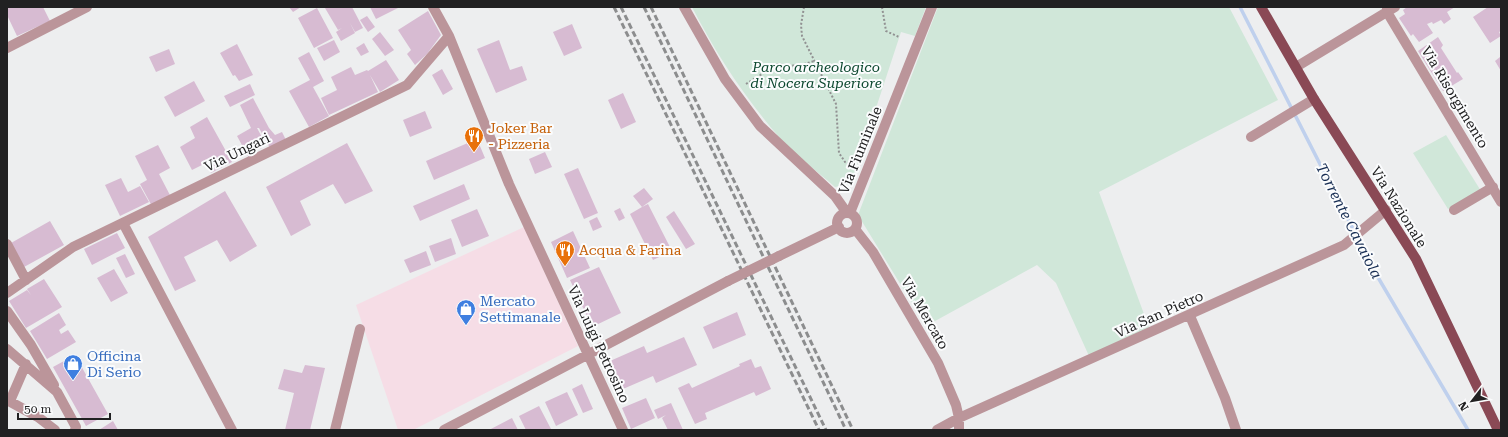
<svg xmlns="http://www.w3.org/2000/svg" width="1508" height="437" font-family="'Roboto Serif',serif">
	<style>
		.commercial { fill: #f6dde6 }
		.green { fill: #d0e7d9 }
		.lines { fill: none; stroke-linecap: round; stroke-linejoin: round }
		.stream { stroke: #bfd0ed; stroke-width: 3.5 }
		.building { fill: #d7bbd2 }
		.path { stroke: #919192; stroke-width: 2; stroke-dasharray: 2 2; stroke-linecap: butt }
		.minor { stroke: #bb959a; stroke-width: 10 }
		.major { stroke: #8a4955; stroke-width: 10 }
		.rail { stroke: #8c8d8e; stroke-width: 3; stroke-dasharray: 6 3; stroke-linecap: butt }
		.minor-bridge { stroke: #bb959a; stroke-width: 10 }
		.labels { text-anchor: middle; stroke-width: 4; stroke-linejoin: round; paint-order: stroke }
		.park-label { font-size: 14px; font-style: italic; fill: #0b472e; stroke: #fbfcfd }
		.street-label { font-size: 14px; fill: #212122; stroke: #fbfcfd }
		.food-label { font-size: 14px; fill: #c56008; stroke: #fbfcfd; text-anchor: start }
		.shop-label { font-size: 14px; fill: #366cbe; stroke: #fbfcfd; text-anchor: start }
		.water-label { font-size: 15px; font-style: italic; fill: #172d53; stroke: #fbfcfd }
	</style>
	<rect width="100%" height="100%" fill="#edeeef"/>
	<path class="commercial" d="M524,227L578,346L413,430H398L356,305Z"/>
	<path class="green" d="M692,7H926L915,36L901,32L851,184L835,187C817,171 796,156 780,138C745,98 716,54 692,7Z
		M938,7H1229L1278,100L1099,192L1151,333L1089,356L1056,283L1037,265L926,326L858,215Z
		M1446,135L1481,191L1448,209L1413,153Z"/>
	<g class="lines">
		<path class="stream" d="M1240,7L1376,274L1468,430"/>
	</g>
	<path class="building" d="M7,7H43L50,21L17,36L7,15Z
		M289,7H301L293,12Z
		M326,7H352L363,28L355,32L350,23L355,33L341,41L336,32L342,28L338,30L325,8Z
		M370,7H400L376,19Z
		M1407,7H1455L1447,12L1451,19L1444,24L1441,20L1433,24L1432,22L1427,24L1433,33L1419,42L1413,34L1411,36L1399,18L1405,14L1403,10Z
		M1488,7H1501V31L1499,32L1501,36L1490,43L1473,17Z
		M317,8L333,38L314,48L298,18Z
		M428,11L441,35L427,54L415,65L407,54L411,50L398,30Z
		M367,16L375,27L368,32L360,20Z
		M572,24L582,48L564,56L553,32Z
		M380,32L394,50L385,56L372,39Z
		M1438,37L1443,45L1441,48L1457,73L1458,72L1463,79L1443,91L1418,51Z
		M334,40L340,52L324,61L317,48Z
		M499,40L510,70L522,66L527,80L496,93L477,49Z
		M364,43L369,52L361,56L356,48Z
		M237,44L253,75L239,81L235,75L233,76L220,53Z
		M169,49L175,64L156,72L149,57Z
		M309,52L324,81L313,87L329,116L309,127L289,91L310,80L298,58Z
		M1500,57L1501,59V71L1495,61Z
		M386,60L399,80L380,92L370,75L378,92L329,115L321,98L337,90L331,77L351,67L355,75L367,70L368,71Z
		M442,69L453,89L443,95L432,75Z
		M194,81L205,101L175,117L164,97Z
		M250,84L255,95L230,107L224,96Z
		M623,93L636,122L621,129L608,100Z
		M253,98L269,128L275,135L282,132L286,140L270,148L259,128H257L263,139L258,141L262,148L256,150L257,154L249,158L237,136L251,128L240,105Z
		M425,111L432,128L410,137L403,120Z
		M207,117L232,162L211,173L206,163L192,170L180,147L195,138L190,127Z
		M477,139L485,158L434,180L426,161Z
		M347,143L373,191L345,204L333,184L300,201L311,225L291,236L266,187Z
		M158,145L170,168L159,174L172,199L153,208L140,184L147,180L135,156Z
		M545,152L552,167L535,174L529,159Z
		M578,168L598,213L584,219L564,174Z
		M121,178L128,192L140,186L149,202L120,216L105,185Z
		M464,184L470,199L420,221L413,206Z
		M644,188L653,199L642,207L648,204L672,251L653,260L630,214L642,207L633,196Z
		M225,191L257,246L230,262L217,240L184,257L196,281L175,291L148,237Z
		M620,208L625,218L619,221L614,211Z
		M477,209L489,236L462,247L451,220Z
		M674,211L695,244L686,249L666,217Z
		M597,217L602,227L593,231L589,221Z
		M50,221L64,245L24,267L11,243Z
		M573,231L590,268L567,278L551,242Z
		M117,233L125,248L92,265L84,249Z
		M451,238L456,254L435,262L429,246Z
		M426,251L431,265L410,273L404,260Z
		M125,254L135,274L126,278L116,258Z
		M599,267L621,313L592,327L570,280Z
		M114,269L128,293L111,302L97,278Z
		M44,279L62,307L26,328L9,301L27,290L31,295L27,289Z
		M737,312L746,335L713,349L703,327Z
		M59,313L66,325L59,330L61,334L68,330L76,342L47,359L30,331Z
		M684,337L697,365L656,383L653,376L623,389L610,361L644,346L647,353Z
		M75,355L108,414L86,426L53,367Z
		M751,359L755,368L761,366L771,389L756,396L754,392L705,413L707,419L695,424L678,388L689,383L692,388L740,366L739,364Z
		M305,365L325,368L310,430H285L294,393L278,389L284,369L302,373Z
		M582,384L593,409L583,413L572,389Z
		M567,392L578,415L556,426L545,402Z
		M646,398L655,418L631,429L622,408Z
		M671,403L683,430H668L662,418L666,415L658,419L654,410Z
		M539,406L551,429L526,430L519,416Z
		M512,418L518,430H489Z
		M113,421L118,430H99Z"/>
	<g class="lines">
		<path class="path" d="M804,7L801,25L802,36L836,104L839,153L845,162L856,166
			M882,7L886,31L899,37
			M746,84L778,64L798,66L814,61"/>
		<path class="minor" d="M433,7L449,36L509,184L623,430
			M684,7L725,79L760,126L835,196L847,213
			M1387,7V12L1501,202
			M7,48L87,7
			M1296,67L1395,7
			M1251,137L1314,99
			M1454,210L1493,187
			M850,213L932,7
			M837 223a10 10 0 1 1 20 0a10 10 0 1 1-20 0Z
			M123,223L232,430
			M855,229L873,252L938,363L956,405L959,418V430
			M7,244L26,280
			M779,256L839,227
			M7,293L73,247L407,85L449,36
			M7,311L31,345L54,385
			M1190,316L1225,398L1236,430
			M7,349L57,392L76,427L75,430
			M7,400L38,417L55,430
			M10,401L26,364
			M335,430L360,329
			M444,430L728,281
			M937,430L959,418L1344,245L1386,210"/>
		<path class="major" d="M1261,7L1314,99L1416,259L1498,430"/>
		<path class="rail" d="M614,7L819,430
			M621,7L826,430
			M644,7L846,430
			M651,7L853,430"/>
		<path class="minor-bridge" d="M728,281L779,256"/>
	</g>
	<defs>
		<g id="restaurant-pin" transform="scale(1)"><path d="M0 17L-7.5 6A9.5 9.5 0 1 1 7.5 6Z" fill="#e8710a" stroke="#fbfcfd"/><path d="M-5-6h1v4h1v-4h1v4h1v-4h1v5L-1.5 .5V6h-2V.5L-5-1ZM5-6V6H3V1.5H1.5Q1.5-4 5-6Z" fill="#fff"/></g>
		<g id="shop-pin" transform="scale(1)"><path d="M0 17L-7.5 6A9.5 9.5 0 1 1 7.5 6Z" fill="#3f7fe0" stroke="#fbfcfd"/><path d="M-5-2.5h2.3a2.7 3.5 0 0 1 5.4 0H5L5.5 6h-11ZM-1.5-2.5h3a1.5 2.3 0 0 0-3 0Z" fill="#fff"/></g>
	</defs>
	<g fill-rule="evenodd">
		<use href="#restaurant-pin" x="474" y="136"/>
		<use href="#restaurant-pin" x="565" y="250"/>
		<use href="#shop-pin" x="466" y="309"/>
		<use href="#shop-pin" x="73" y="364"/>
	</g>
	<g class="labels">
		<g class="park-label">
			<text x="816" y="72">Parco archeologico<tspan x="816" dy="16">di Nocera Superiore</tspan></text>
		</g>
		<g class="street-label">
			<text transform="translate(1455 97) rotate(59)" y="5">Via Risorgimento</text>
			<text transform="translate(860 150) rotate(-68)" y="5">Via Fiuminale</text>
			<text transform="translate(237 152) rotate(-26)" y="5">Via Ungari</text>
			<text transform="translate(1399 207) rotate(58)" y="5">Via Nazionale</text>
			<text transform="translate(925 313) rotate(60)" y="5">Via Mercato</text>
			<text transform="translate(1159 314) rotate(-24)" y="5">Via San Pietro</text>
			<text transform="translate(599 344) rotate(65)" y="5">Via Luigi Petrosino</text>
		</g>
		<g class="food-label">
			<text x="488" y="133">Joker Bar<tspan x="488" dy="16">- Pizzeria</tspan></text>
			<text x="579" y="255">Acqua &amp; Farina</text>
		</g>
		<g class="shop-label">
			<text x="480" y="306">Mercato<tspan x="480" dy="16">Settimanale</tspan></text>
			<text x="87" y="361">Officina<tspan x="87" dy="16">Di Serio</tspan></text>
		</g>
		<g class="water-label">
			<text transform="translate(1349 221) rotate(63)" y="5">Torrente Cavaiola</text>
		</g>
	</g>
	<rect width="1508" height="437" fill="none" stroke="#212122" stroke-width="16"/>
	<g transform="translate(1472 401) rotate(239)" stroke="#fbfcfd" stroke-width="3" paint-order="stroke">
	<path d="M0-3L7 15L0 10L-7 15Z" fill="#212122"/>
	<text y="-6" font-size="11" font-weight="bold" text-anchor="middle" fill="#212122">N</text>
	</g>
	<path d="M18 413v6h92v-6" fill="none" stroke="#212122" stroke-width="2"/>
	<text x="24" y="413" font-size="12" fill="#212122" stroke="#fbfcfd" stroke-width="3" paint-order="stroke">50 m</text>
</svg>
